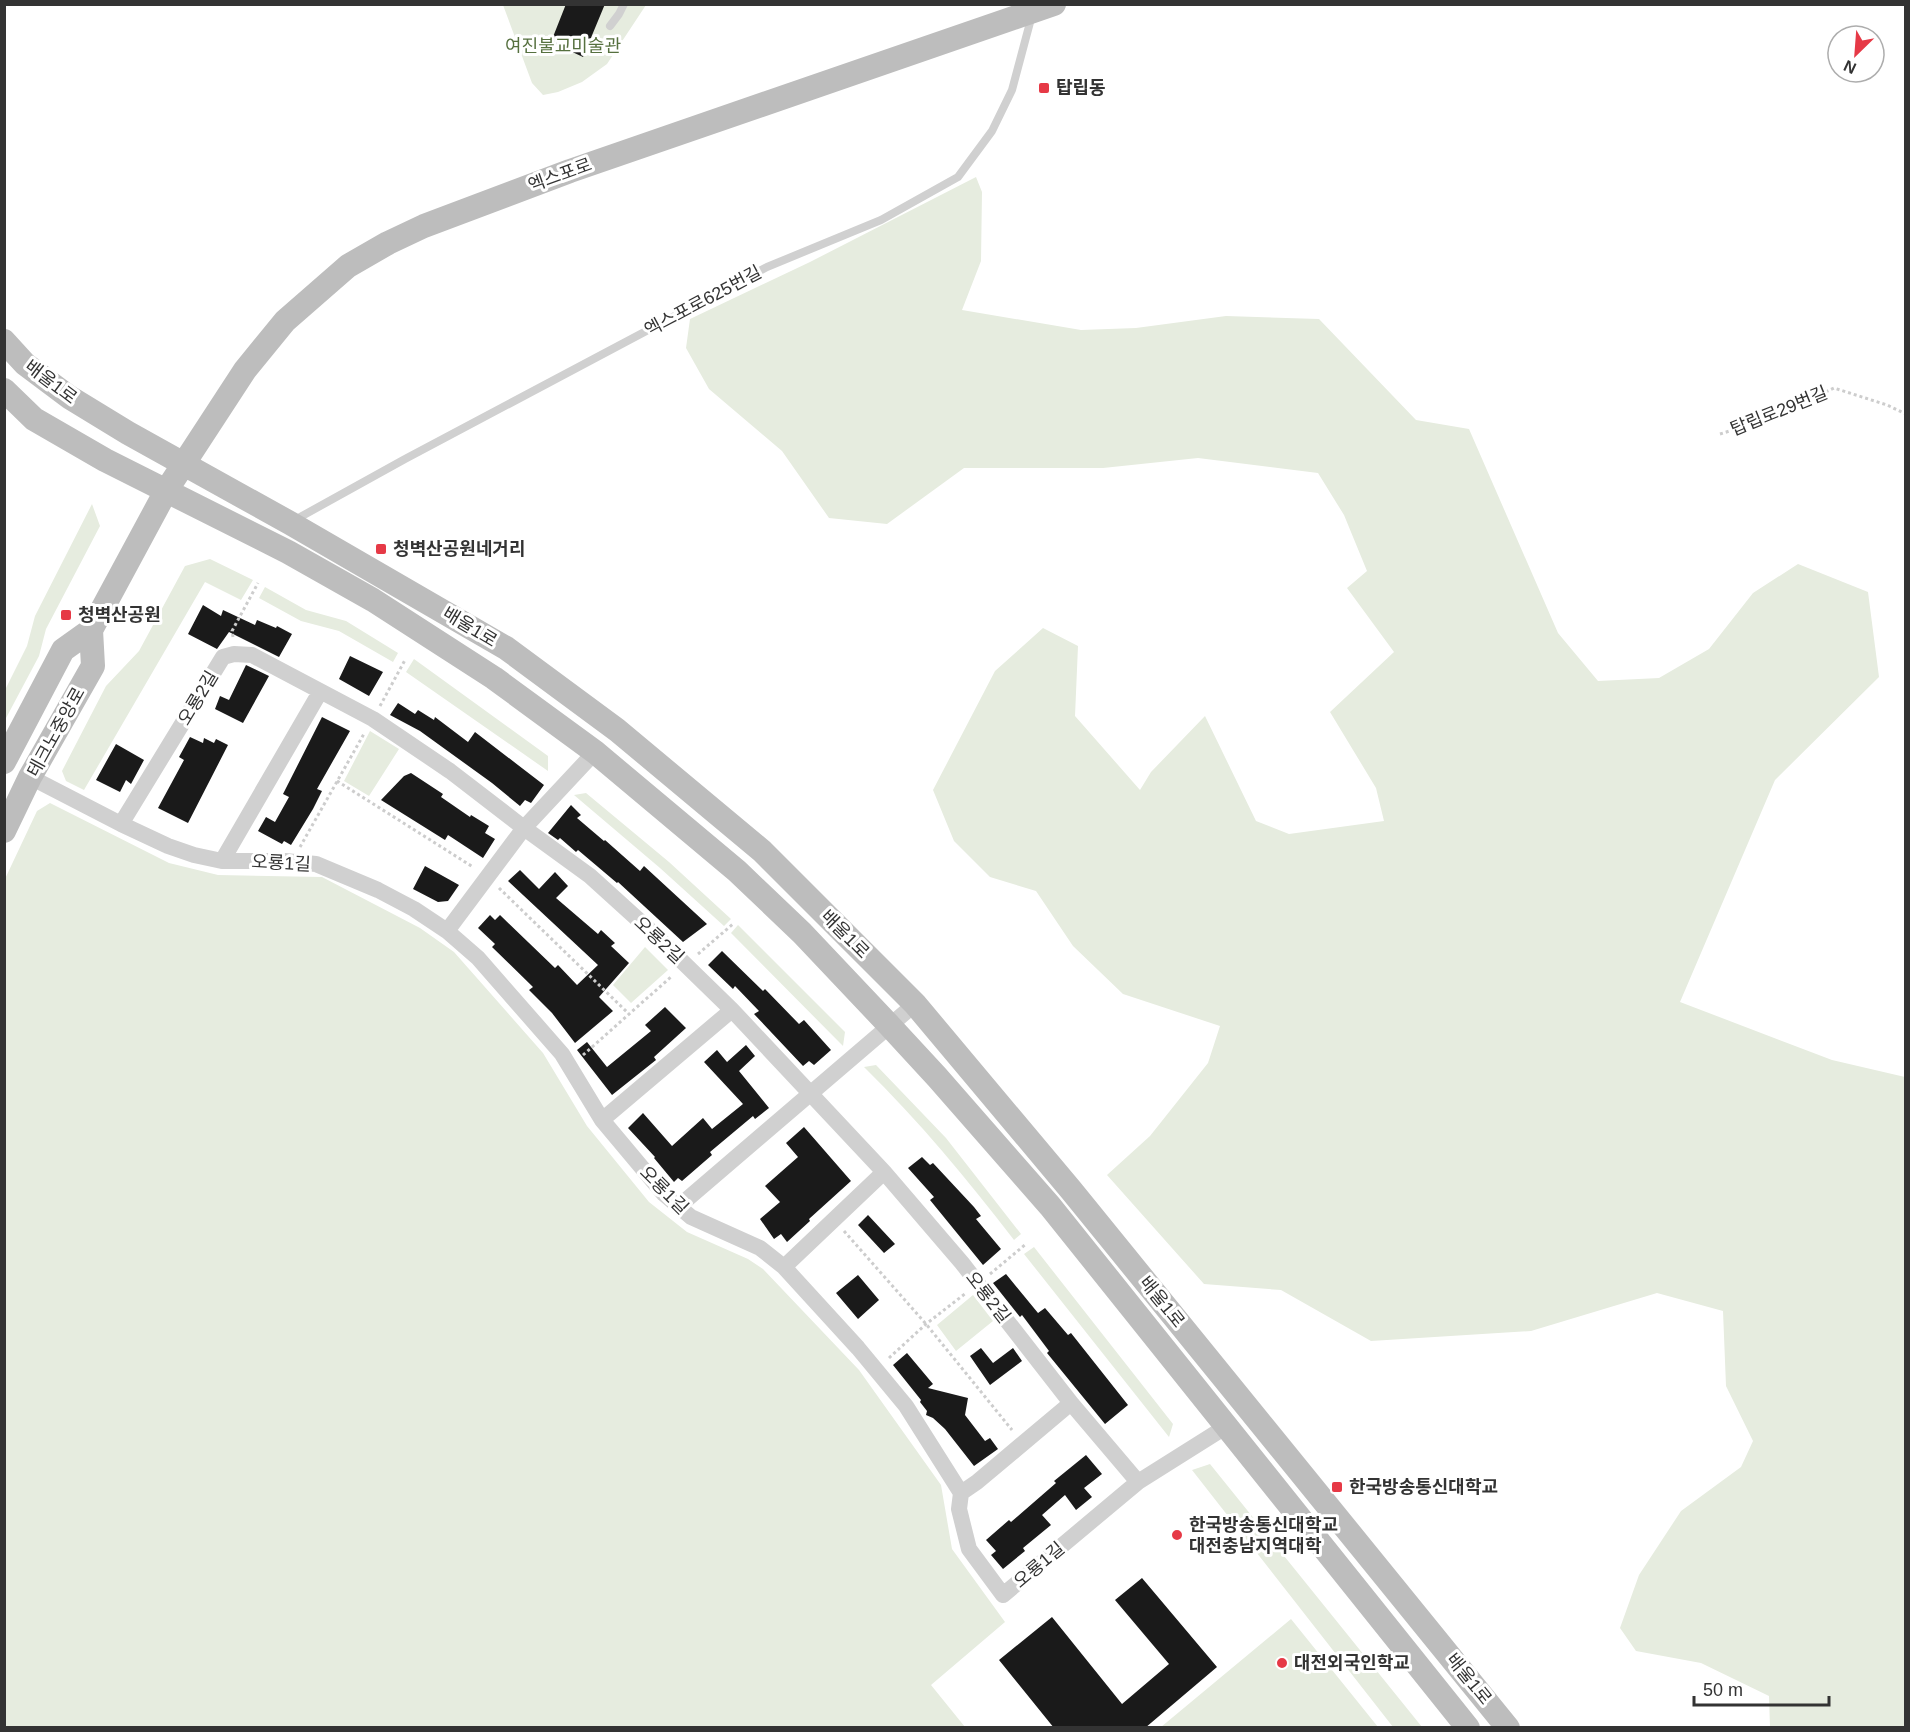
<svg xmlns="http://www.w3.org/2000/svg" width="1910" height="1732" font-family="Helvetica,'Noto Sans KR',sans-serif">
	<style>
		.green { fill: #e6ecdf }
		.building { fill: #1a1a1a }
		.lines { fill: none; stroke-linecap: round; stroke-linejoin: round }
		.path { stroke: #cdcdcd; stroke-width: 3; stroke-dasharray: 3 3; stroke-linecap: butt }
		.service { stroke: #d0d0d0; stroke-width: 8 }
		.minor { stroke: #d0d0d0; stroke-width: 16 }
		.secondary { stroke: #bdbdbd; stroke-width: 24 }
		.poi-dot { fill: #e63946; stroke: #fff; stroke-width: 2 }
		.labels { text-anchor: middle; stroke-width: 6; stroke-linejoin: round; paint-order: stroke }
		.park-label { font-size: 18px; fill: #56703f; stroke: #fff }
		.poi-label { font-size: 18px; font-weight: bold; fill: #333; stroke: #fff; text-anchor: start }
		.street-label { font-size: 18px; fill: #333; stroke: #fff }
	</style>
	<rect width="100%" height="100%" fill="#fff"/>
	<path class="green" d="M503,5H646L607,64L582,82L558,92L543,95L532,83Z
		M976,177L982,192L981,261L962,310L1081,330L1136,328L1226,316L1319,319L1416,420L1469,429L1558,633L1598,681L1659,678L1709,649L1753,593L1798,564L1868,592L1879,677L1775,780L1680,1002L1832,1060L1905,1077V1727H1770L1769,1696L1701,1663L1636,1651L1620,1628L1639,1575L1681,1511L1741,1467L1753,1441L1726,1386L1723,1311L1657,1293L1531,1331L1371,1341L1281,1290L1204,1284L1107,1175L1150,1136L1208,1063L1220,1026L1123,994L1073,946L1036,891L990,877L954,841L933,790L995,671L1043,628L1078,646L1075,716L1140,790L1151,772L1205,716L1256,821L1289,834L1384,821L1376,788L1330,712L1394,652L1347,588L1367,571L1344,515L1318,473L1198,458L1103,468H964L887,524L829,518L782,451L709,389L686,348L690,319L810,262Z
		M92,504L100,526L46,629L39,656L5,720V690L27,646L35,616Z
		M210,559L253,580L241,600L205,582L84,790L66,781L62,771L106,686L139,651L185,566Z
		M265,587L306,610L346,621L398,653L393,662L339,631L301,621L259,598Z
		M414,659L548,756V771L406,672Z
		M370,731L399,749L369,796L344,781Z
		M586,793L669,862L731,919L724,926L660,868L574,795Z
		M50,803L169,863L218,875L322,877L420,928L454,952L543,1053L587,1126L649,1202L687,1232L748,1259L763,1269L859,1370L941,1485L952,1549L1005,1622L931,1685L965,1727H5L4,881L37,811Z
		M738,925L845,1032L843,1046L731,933Z
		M645,947L668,970L631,1003L613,985Z
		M876,1065L946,1138L1021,1234L1014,1240C967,1179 920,1122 864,1067Z
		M1034,1247L1173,1424L1169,1437L1024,1254Z
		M973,1295L993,1321L956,1351L937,1325Z
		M1210,1464L1422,1727H1393L1192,1470Z
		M1291,1619L1378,1727H1161Z"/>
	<path class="building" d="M566,4H605L583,57L551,42Z
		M203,605L221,616L223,610L255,625L257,620L276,628L277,626L292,634L279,657L229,632L217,649L188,634Z
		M350,656L383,672L369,696L339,679Z
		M246,665L269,676L243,723L215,709L220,696L229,700Z
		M398,703L415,714L418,710L434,720L435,717L468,742L475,732L544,785L531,803L525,800L520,806L492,783L420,731L390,715Z
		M322,717L350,731L317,789L322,791L313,809L291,845L284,841L282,844L258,831L266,817L275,822L289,797L283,794Z
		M190,737L203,743L204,738L214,743L216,739L228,745L188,823L158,808L184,760L179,757Z
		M116,744L144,760L131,784L126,780L120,792L96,780Z
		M411,773L443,794L441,797L470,817L471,815L489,826L485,833L495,839L483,858L448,835L445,840L381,800L404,776Z
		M571,805L581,815L577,818L604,841L605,840L640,871L644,866L707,924L683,942L618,882L617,883L578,850L576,852L560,838L558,840L548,833Z
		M425,866L459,885L448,901L438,902L413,889Z
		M520,870L539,889L555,872L568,886L556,898L598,934L601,930L615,943L611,946L629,963L599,997L613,1011L575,1043L552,1013L529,990L533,987L492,947L495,944L478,928L490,915L495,920L500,915L555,968L558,965L577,985L598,965L508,881Z
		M722,951L763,991L765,989L799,1024L804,1020L831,1050L814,1065L809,1061L803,1066L754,1014L759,1011L735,986L733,989L708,965Z
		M665,1007L686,1028L654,1057L656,1060L612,1095L577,1050L587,1042L607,1067L651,1031L645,1025Z
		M746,1045L755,1056L739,1071L769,1108L755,1119L753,1116L710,1152L712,1155L682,1181L678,1178L674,1182L654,1158L655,1157L628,1128L643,1113L672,1146L703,1118L712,1129L743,1104L704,1062L717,1050L727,1062Z
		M804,1127L851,1181L809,1219L810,1221L787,1242L781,1234L774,1239L760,1219L780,1202L765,1186L798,1157L786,1143Z
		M922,1157L930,1165L933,1163L974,1207L981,1216L976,1219L1001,1249L983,1265L930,1200L934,1197L908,1168Z
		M868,1215L895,1244L884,1253L858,1225Z
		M1006,1274L1038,1313L1045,1308L1068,1335L1071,1333L1128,1405L1105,1424L1047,1353L1049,1351L1022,1315L1020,1317L993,1283Z
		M858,1275L879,1300L858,1319L836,1293Z
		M981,1348L993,1363L1013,1348L1022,1361L990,1385L970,1356Z
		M907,1353L933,1384L928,1388L968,1398L965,1415L985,1441L990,1438L998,1449L974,1466L945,1429L933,1418L926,1415L927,1411L920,1402L921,1400L893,1365Z
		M1086,1455L1102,1474L1084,1488L1092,1497L1076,1510L1065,1495L1042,1515L1051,1525L1023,1548L1025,1551L1003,1569L991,1555L996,1551L986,1540L1009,1520L1011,1522L1056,1483L1054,1481Z
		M1142,1578L1217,1667L1145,1728H1054L999,1660L1052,1617L1122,1704L1169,1664L1115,1600Z"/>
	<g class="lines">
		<path class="path" d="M1720,434L1774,417L1834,388L1887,405L1906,414
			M233,637L232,631L258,583
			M380,706L405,660
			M337,781L473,867
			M300,847L365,732
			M499,888L629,1014
			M698,954L733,924
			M583,1055L672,976
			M844,1231L926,1324L1012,1430
			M990,1274L1026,1244
			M889,1358L926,1324L966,1293"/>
		<path class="service" d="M610,26L619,14L624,4
			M293,521L405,459L767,267L881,220L958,177L992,131L1012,90L1032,15"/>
		<path class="minor" d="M30,777L121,824L168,846L194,855L222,861H285L316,864L378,890L414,909L447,931L478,958L562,1054L602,1120L664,1194L691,1217L760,1248L784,1267L858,1348L906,1406L961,1493L959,1509L969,1549L1003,1595L1138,1482L1227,1426
			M121,824L223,657L234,654L252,655L373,719L450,771L524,828L590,876L654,934L732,1010L884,1172L962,1263L1071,1403L1138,1482
			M222,861L320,692
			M447,931L524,828L595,752
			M602,1120L732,1010
			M678,1207L915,1004
			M784,1267L884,1172
			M961,1493L977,1482L1071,1403"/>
		<path class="secondary" d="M4,341L25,364L69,397L128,433L290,523L506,648L617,730L762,851L915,1004L1071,1190L1508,1728
			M4,390L34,419L105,460L288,552L373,600L494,678L595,752L737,871L802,933L889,1025L937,1077L1050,1206L1468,1728
			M4,762L63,650L91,630L166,491L245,370L285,321L348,266L388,243L424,226L570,171L1054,4
			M4,831L30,777L93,666L91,630"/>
	</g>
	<g class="poi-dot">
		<rect x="1038" y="82" width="12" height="12" rx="3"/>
		<rect x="375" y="543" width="12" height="12" rx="3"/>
		<rect x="60" y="609" width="12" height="12" rx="3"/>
		<rect x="1331" y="1481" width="12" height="12" rx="3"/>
		<circle cx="1177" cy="1535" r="6"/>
		<circle cx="1282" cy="1663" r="6"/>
	</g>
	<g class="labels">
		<g class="park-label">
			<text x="563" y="52">여진불교미술관</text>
		</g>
		<g class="poi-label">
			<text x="1056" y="94">탑립동</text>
			<text x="393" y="555">청벽산공원네거리</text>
			<text x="78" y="621">청벽산공원</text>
			<text x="1349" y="1493">한국방송통신대학교</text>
			<text x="1189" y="1531">한국방송통신대학교<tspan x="1189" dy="21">대전충남지역대학</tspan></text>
			<text x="1294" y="1669">대전외국인학교</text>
		</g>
		<g class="street-label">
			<text transform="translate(560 175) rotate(-20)" y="6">엑스포로</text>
			<text transform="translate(703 301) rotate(-28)" y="6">엑스포로625번길</text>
			<text transform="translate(51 382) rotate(37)" y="6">배울1로</text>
			<text transform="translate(1779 411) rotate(-22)" y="6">탑립로29번길</text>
			<text transform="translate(470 627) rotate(31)" y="6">배울1로</text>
			<text transform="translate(198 698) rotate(-59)" y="6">오룡2길</text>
			<text transform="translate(56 732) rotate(-61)" y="6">테크노중앙로</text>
			<text transform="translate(281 863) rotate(3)" y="6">오룡1길</text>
			<text transform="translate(845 934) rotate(45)" y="6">배울1로</text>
			<text transform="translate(659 940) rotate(43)" y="6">오룡2길</text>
			<text transform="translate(664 1190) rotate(45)" y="6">오룡1길</text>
			<text transform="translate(988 1297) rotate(52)" y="6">오룡2길</text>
			<text transform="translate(1162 1302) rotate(51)" y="6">배울1로</text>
			<text transform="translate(1039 1565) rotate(-40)" y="6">오룡1길</text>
			<text transform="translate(1469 1679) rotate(51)" y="6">배울1로</text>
		</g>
	</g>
	<rect width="1910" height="1732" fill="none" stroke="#333333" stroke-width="12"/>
	<g transform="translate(1856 54) rotate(205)"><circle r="28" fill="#ffffff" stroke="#adadad" stroke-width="1.5"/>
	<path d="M0-4.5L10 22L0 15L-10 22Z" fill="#e63946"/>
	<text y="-9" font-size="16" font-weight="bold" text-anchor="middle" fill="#333333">N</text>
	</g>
	<path d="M1694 1696v9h135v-9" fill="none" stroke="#333333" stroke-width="3"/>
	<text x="1703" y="1696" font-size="18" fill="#333333" stroke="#ffffff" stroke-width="4.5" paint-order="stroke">50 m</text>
</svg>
